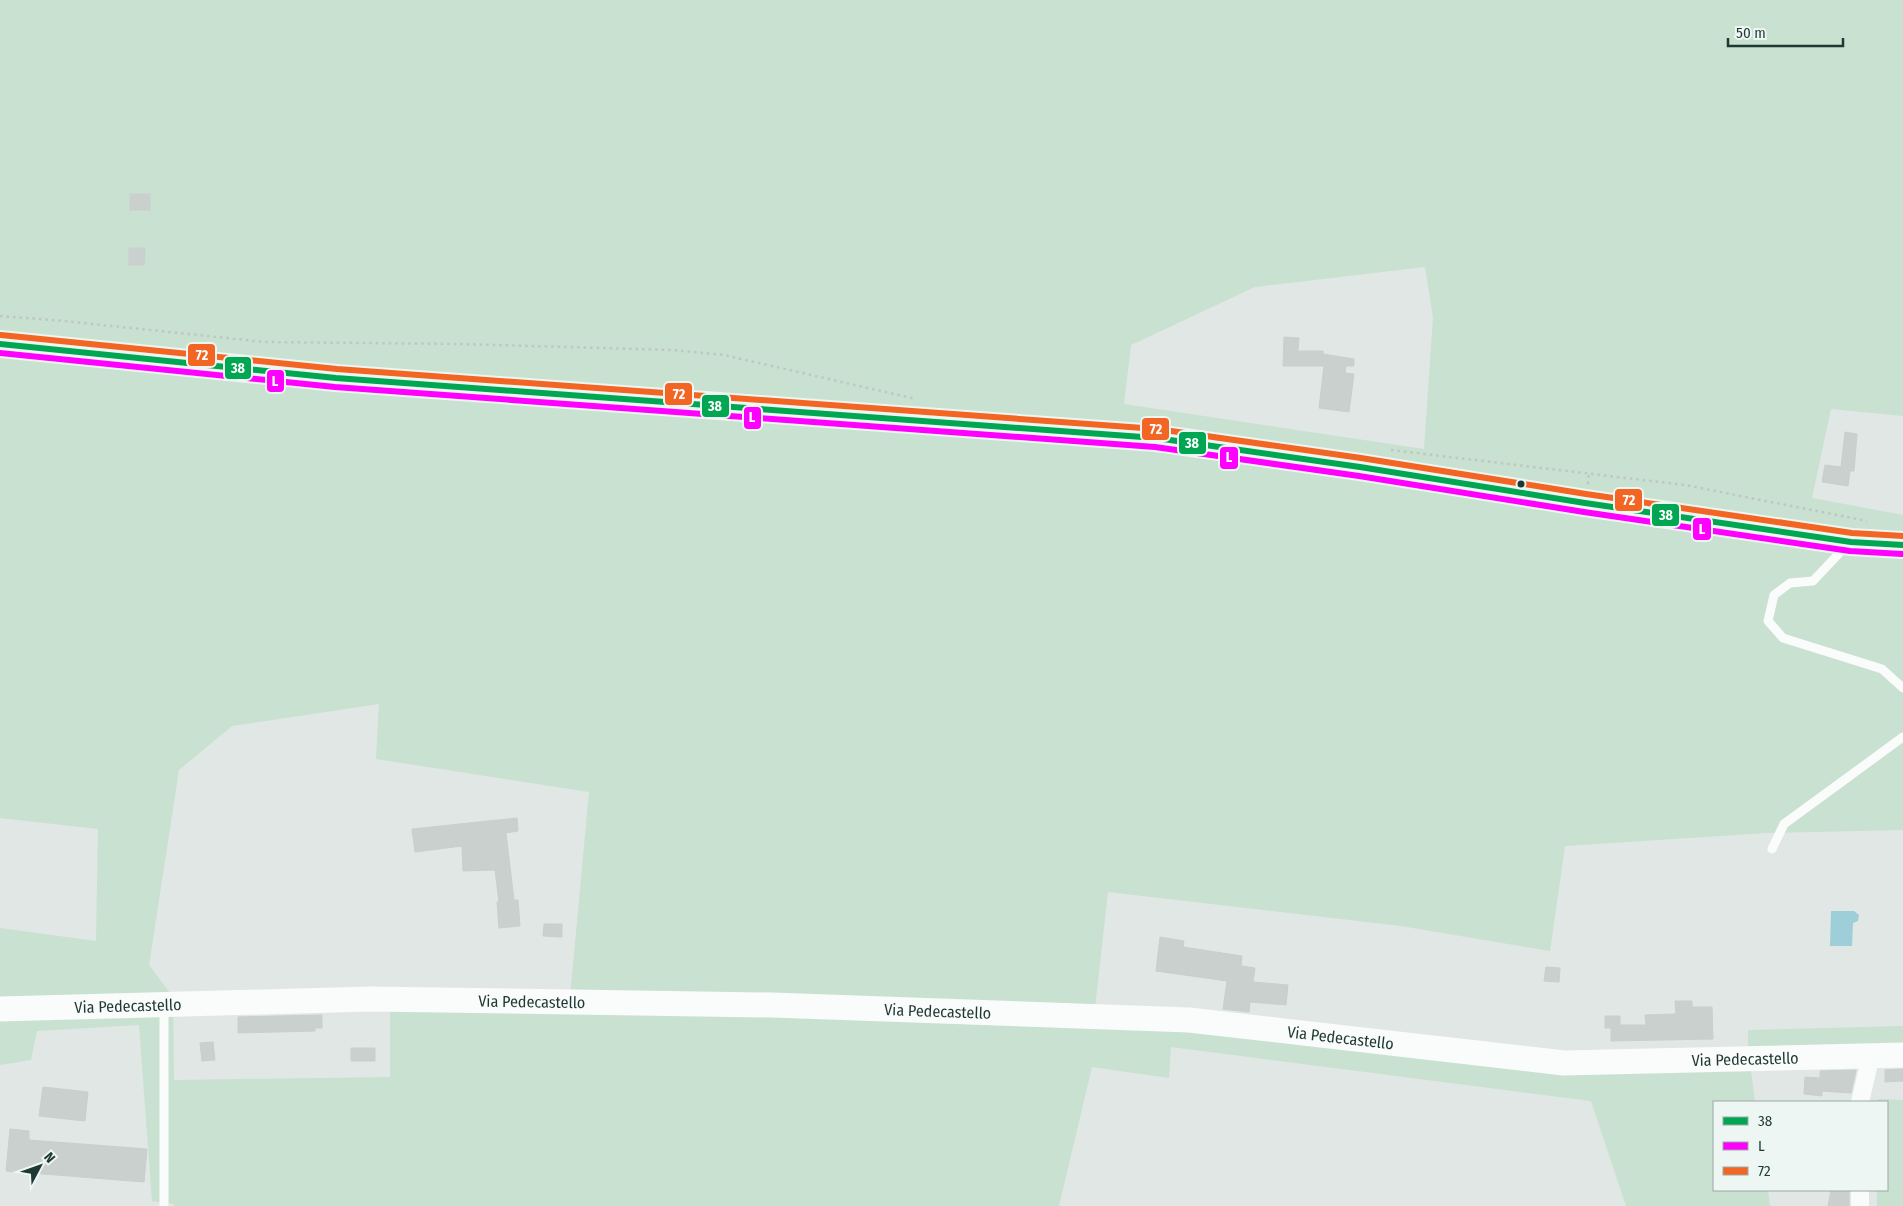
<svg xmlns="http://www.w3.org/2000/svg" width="1903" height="1206" font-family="'Fira Sans Condensed',sans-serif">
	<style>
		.green { fill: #c8e1d0; fill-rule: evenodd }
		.water { fill: #9eced7 }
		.building { fill: #cad0ce; stroke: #c9cfcd }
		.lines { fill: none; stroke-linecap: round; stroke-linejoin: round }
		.path { stroke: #bec7c5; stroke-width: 2.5; stroke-dasharray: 2.5 4; stroke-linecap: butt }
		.lane { stroke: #fafbfb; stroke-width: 9 }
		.street { stroke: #fafbfb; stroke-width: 18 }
		.secondary { stroke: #fafbfb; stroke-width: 25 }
		.bus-1-casing { stroke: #edf6f2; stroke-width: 10 }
		.bus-2-casing { stroke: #edf6f2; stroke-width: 10 }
		.bus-3-casing { stroke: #edf6f2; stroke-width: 10 }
		.bus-1 { stroke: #00a651; stroke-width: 6 }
		.bus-2 { stroke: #f0f; stroke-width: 6 }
		.bus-3 { stroke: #f26522; stroke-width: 6 }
		.bus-dot { fill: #1e3933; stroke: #edf6f2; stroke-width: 2 }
		.labels { text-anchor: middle; stroke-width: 4.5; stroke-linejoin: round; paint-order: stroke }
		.street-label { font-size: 16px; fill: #1e3933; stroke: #edf6f2 }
		.line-badge { stroke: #edf6f2; stroke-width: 2 }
		.badge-label { font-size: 14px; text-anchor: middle; font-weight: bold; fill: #fff }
	</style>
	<rect width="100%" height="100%" fill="#e0e7e4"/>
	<path class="green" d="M0,0H1903V416L1831,409L1812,498L1903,515V830L1767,833L1565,846L1550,951L1401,926L1108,892L1095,1008L1564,1054L1748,1047V1030L1903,1026V1046L1748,1047L1755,1102H1714V1190H1768L1770,1206H1626L1591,1101L1171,1047L1169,1078L1092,1067L1059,1206H174L173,1204L152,1201L139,1025L37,1031L31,1060L0,1065V928L96,941L98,829L0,818ZM1425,267L1433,317L1424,449L1124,404L1131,345L1255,287ZM379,704L376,759L589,792L570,997L390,993V1077L174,1080L173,997L149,965L179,770L232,726Z
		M1878,1099L1903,1100V1206H1877V1190H1887V1102H1878Z"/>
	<path class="water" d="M1831,911H1854L1859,915L1858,921L1853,923L1852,946H1830Z"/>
	<path class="building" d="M130,194H150V210H130Z
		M129,248H145L144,265H129Z
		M1284,337L1299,338L1298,351H1323V354L1354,359V366H1346L1345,373L1354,374L1349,412L1319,408L1324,366H1283Z
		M1845,432L1857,434L1854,471H1850L1848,486L1822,482L1825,465L1841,467Z
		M517,818L518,831L506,833L514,900H518L520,926L499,928L497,902H499L495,870L463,871L462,846L415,852L412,829Z
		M544,924H562V937L543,936Z
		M1160,937L1184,941L1183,947L1242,956L1241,966L1255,968L1253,982L1288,985L1286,1005L1250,1002L1249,1012L1223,1009L1227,981L1156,971Z
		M1546,967L1560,968L1559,982L1544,981Z
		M1675,1001H1692V1007H1712L1713,1039L1611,1041V1028H1605V1016H1620V1025H1646L1645,1015L1676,1014Z
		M322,1015V1028H315V1031L238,1033V1017Z
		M213,1042L215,1060L202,1061L200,1043Z
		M351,1048H375V1061H351Z
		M1903,1069V1081L1885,1082V1070Z
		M1856,1070L1851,1093L1822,1091V1096L1804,1094L1805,1077L1820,1078V1071Z
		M43,1087L88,1092L85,1121L39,1116Z
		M10,1129L29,1131V1140L147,1149L144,1182L6,1171Z
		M1831,1190H1849V1206H1828Z"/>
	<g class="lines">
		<path class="path" d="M0,316L64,321L265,342L462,344L672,350L724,355L916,399
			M1391,450L1685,485L1867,521
			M1588,484L1589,473"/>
		<path class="lane" d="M1847,545L1813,581L1790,583L1774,595L1768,621L1783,638L1882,669L1903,688
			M1772,849L1784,824L1903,737
			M164,1006V1206"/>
		<path class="street" d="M1860,1102L1871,1055
			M1860,1190V1206"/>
		<g class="secondary">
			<path d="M0,344L336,378L1156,438L1360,467L1585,503L1851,542L1903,545"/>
			<path id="s1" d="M0,1009L370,999L772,1005L1189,1020L1564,1063L1903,1055"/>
		</g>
		<g class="bus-1-casing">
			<path id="bus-1" d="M0,344L336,378L1156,438L1360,467L1585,503L1851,542L1903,545"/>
		</g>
		<g class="bus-2-casing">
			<path id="bus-2" d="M0,353L335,387L1155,447L1359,476L1584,512L1850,551L1902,554"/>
		</g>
		<g class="bus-3-casing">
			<path id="bus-3" d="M1,335L337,369L1157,429L1361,458L1586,494L1852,533L1903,536"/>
		</g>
		<use href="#bus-1" class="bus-1"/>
		<use href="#bus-2" class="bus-2"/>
		<use href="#bus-3" class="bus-3"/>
	</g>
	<circle class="bus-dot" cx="1521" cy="484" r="4.5"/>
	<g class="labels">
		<g class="street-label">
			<text dy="6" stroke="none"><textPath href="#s1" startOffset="532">Via Pedecastello</textPath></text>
			<text dy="6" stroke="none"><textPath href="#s1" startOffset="128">Via Pedecastello</textPath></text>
			<text dy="6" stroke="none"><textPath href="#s1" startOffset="938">Via Pedecastello</textPath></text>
			<text dy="6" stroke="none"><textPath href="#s1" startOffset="1342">Via Pedecastello</textPath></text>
			<text dy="6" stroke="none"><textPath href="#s1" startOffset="1748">Via Pedecastello</textPath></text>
		</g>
	</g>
	<g class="line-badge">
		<rect x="187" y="343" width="29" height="24" rx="5" fill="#f26522"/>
		<rect x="224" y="356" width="28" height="24" rx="5" fill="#00a651"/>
		<rect x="266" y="369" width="19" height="24" rx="5" fill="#f0f"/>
		<rect x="664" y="382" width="29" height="24" rx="5" fill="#f26522"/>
		<rect x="701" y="394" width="29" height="24" rx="5" fill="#00a651"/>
		<rect x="743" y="406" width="19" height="24" rx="5" fill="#f0f"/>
		<rect x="1141" y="417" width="29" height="24" rx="5" fill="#f26522"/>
		<rect x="1178" y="431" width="29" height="24" rx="5" fill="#00a651"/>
		<rect x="1219" y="446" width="20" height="24" rx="5" fill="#f0f"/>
		<rect x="1614" y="488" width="29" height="24" rx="5" fill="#f26522"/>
		<rect x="1651" y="503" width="29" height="24" rx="5" fill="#00a651"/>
		<rect x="1692" y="517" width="20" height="24" rx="5" fill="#f0f"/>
	</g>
	<g class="badge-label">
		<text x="202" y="360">72</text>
		<text x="238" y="373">38</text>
		<text x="275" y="386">L</text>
		<text x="679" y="399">72</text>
		<text x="715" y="411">38</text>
		<text x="752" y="422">L</text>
		<text x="1156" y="434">72</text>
		<text x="1192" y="448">38</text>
		<text x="1229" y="462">L</text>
		<text x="1629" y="505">72</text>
		<text x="1666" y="520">38</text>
		<text x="1702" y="534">L</text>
	</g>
	<rect x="1713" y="1101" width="175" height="90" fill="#edf6f2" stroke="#9aaaa6"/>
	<rect x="1723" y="1117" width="25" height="8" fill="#00a651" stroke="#9aaaa6"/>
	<text x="1758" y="1126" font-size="15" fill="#1e3933">38</text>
	<rect x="1723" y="1142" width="25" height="8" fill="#ff00ff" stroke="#9aaaa6"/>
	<text x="1758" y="1151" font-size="15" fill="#1e3933">L</text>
	<rect x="1723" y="1167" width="25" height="8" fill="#f26522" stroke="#9aaaa6"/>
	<text x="1758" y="1176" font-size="15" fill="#1e3933">72</text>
	<g transform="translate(40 1166) rotate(49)" stroke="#edf6f2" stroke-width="4" paint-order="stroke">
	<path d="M0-4L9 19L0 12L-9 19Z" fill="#1e3933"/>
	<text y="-8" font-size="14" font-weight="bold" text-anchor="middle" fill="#1e3933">N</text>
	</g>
	<path d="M1728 38v8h115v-8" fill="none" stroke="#1e3933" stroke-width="2.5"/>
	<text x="1736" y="38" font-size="15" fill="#1e3933" stroke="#edf6f2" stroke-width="4" paint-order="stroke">50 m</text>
</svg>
